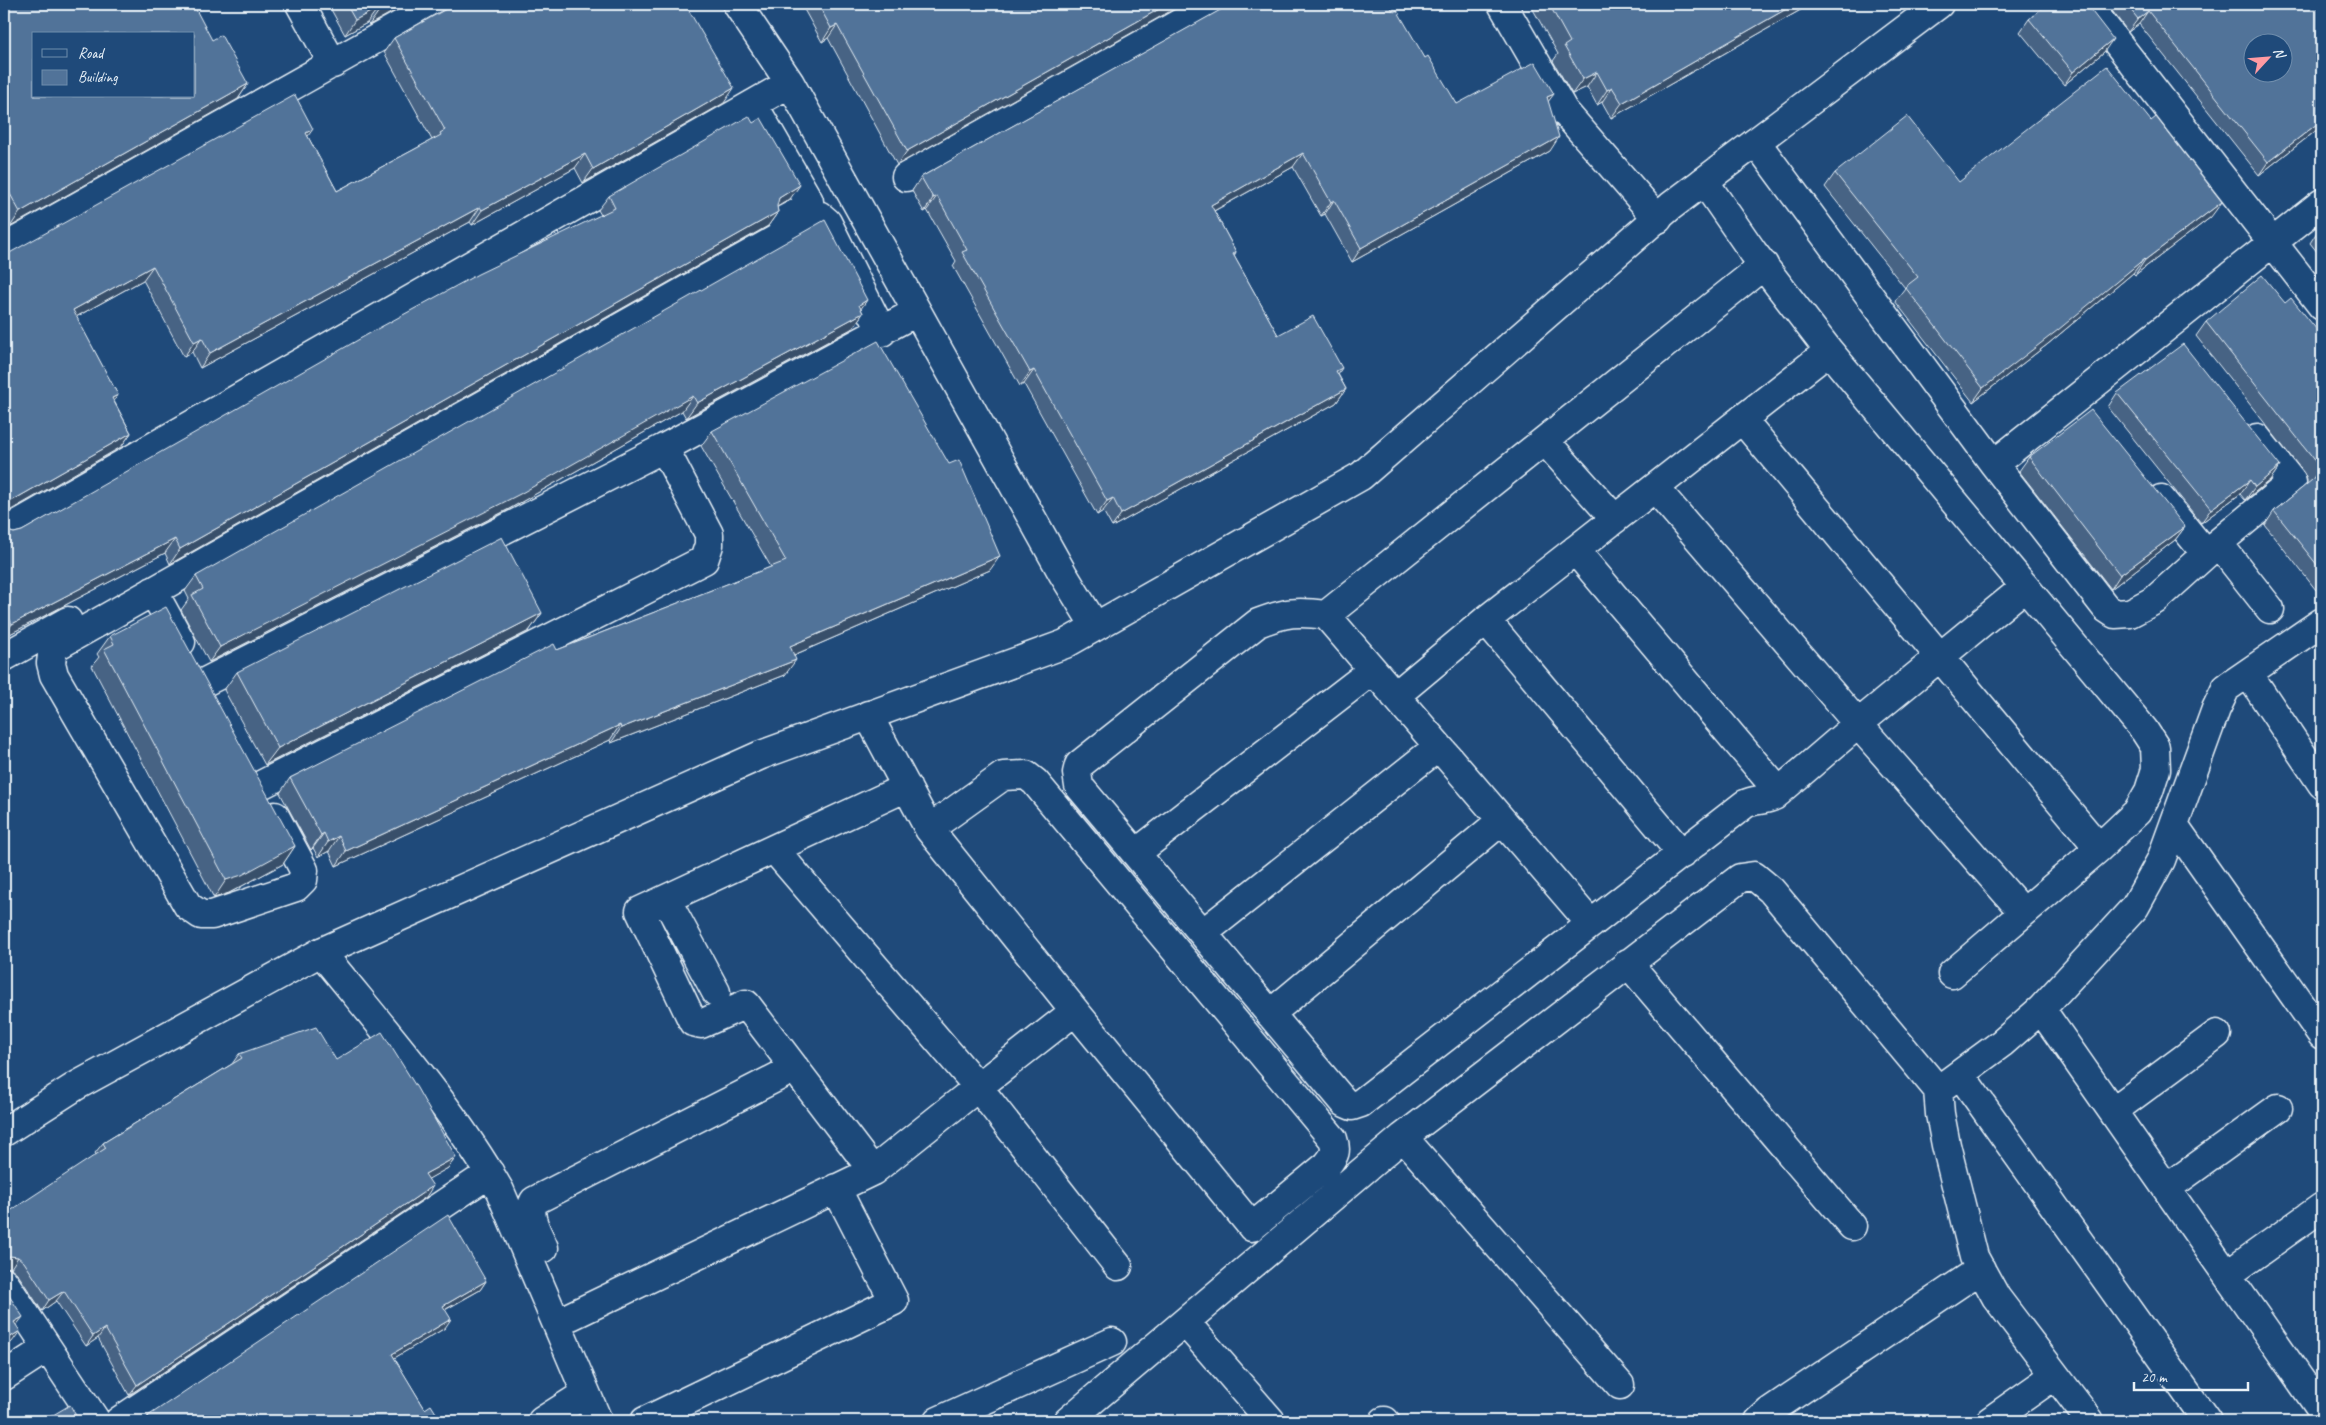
<svg xmlns="http://www.w3.org/2000/svg" width="2326" height="1425" font-family="Caveat,sans-serif">
	<style>
		.lines { fill: none; stroke-linecap: round; stroke-linejoin: round }
		.minor-casing { stroke: #e8f1f8; stroke-width: 31 }
		.tertiary-casing { stroke: #e8f1f8; stroke-width: 31 }
		.minor { stroke: #1f4a7a; stroke-width: 28 }
		.tertiary { stroke: #1f4a7a; stroke-width: 28 }
		.wall { fill: #466384; stroke: #e8f1f8 }
		.shaded-wall { fill: #39506b; stroke: #e8f1f8 }
		.building { fill: #517399; stroke: #e8f1f8; fill-rule: evenodd }
	</style>
	<rect width="100%" height="100%" fill="#1f4a7a"/>
	<filter id="ink" filterUnits="userSpaceOnUse"><feTurbulence type="fractalNoise" baseFrequency=".02" numOctaves="2"/><feDisplacementMap in="SourceGraphic" scale="10" xChannelSelector="R" yChannelSelector="G"/><feConvolveMatrix kernelMatrix="1 2 1 2 8 2 1 2 1" color-interpolation-filters="sRGB"/></filter>
	<g filter="url(#ink)">
		<g class="lines">
			<g class="minor-casing">
				<path id="minor" d="M300,4L333,64
					M737,4L790,83L1063,574L1095,626
					M1502,4L1564,111L1658,219
					M2087,4L2322,306
					M753,104L809,201L808,207L782,221
					M1756,142L1994,464L2322,203
					M906,177L1214,4
					M4,248L438,4
					M1829,351L2144,730L2155,747L2156,769L2149,791L2137,812L2099,848L1952,974
					M1742,419L2099,848
					M1545,441L1615,519
					M1994,464L2106,608L2115,614L2130,613L2155,600L2218,543L2292,482L2257,438
					M1655,488L1858,724L2023,912
					M2161,499L2206,554
					M4,532L790,83
					M2218,543L2270,609
					M1575,550L1779,792
					M153,591L181,642
					M1326,615L1764,265
					M1486,620L1682,854
					M4,657L68,621
					M2248,673L2322,784
					M203,683L664,448L916,312
					M1395,696L1486,620L1829,351L1753,252L1704,181
					M259,786L704,560L709,545V534L664,448
					M907,787L640,911L693,1022L701,1024L746,1004L873,1171L978,1087L1118,1266
					M275,816L304,870L303,880L296,887L212,915H201L188,906L54,675L51,663L53,648L812,219L820,216L827,222L882,332
					M2174,825L2322,1035
					M929,829L1003,776L1026,775L1035,782L1333,1139C1337,1151 1335,1155 1327,1165L1252,1227L1075,1011
					M774,849L978,1087L1075,1011L929,829L868,715
					M1136,853L1373,670
					M666,899L716,992
					M1591,924L1326,615C1297,611 1286,612 1258,623L1079,765L1077,773L1079,786L1345,1103L1352,1106L1361,1103L1745,804C1755,799 1764,801 1774,796L1858,724L2025,587
					M1203,933L1438,747
					M321,952C383,1029 451,1105 500,1191L598,1421
					M1628,963L1852,1226
					M2041,1009L2322,1411
					M1270,1014L1501,821
					M1960,1074L2207,1421
					M1938,1090L2002,1043L2041,1009L2135,907L2161,860L2216,709L2226,688L2322,622
					M2113,1111L2217,1034
					M1403,1137L1620,1385
					M2167,1188L2278,1108
					M544,1248C538,1233 526,1216 534,1201L795,1068
					M2227,1275L2322,1207
					M4,1282L96,1421
					M571,1316L873,1171
					M1186,1323L1271,1421
					M4,1376L47,1348
					M119,1421L490,1173
					M542,1421L586,1393
					M645,1421L894,1301L836,1188
					M938,1421L1112,1342
					M1068,1421L1403,1137L1740,878L1754,876L1771,890L1938,1090L1940,1114L1946,1145L1974,1257L1996,1297L2090,1421
					M1384,1421H1385
					M1759,1421L1770,1411L1981,1269
					M1990,1421L2055,1375"/>
			</g>
			<g class="tertiary-casing">
				<path id="tertiary" d="M4,1132L76,1086L321,952L761,755L1065,644L1361,476L1671,206L1939,4"/>
			</g>
			<use href="#minor" class="minor"/>
			<use href="#tertiary" class="tertiary"/>
		</g>
		<path class="wall" d="M4,4L212,40L248,84L238,99L10,227L4,216Z
			M328,4H407L369,25L367,23L345,35Z
			M453,4H685L724,103L583,183L575,168L472,225L470,222L200,368L192,352L184,357L143,280L76,317L118,395L114,401L131,433L121,447L4,256L308,137L337,191L432,140L384,52L394,38Z
			M801,4H1183L897,165L828,38L822,42Z
			M1229,4H1389L1425,58L1457,104L1548,101L1550,151L1352,262L1325,214L1321,216L1293,167L1214,211L1236,252L1234,256L1278,335L1342,368L1338,374L1346,389L1336,403L1112,527L1103,511L1097,515L1024,384L1020,386L953,266L956,261L927,210L924,212L912,191L921,177L1230,5Z
			M1530,4H1811L1611,118L1602,102L1597,105L1587,87L1572,94L1553,61L1558,54Z
			M2107,4H2322V126L2259,175L2139,24L2128,32Z
			M2029,19L2104,52L2064,85L2020,32Z
			M1835,173L2211,217L2135,275L2133,273L2048,344L1973,402L1895,301L1905,288L1825,187Z
			M609,196L790,199L777,207L778,212L768,226L170,564L165,553L4,637V529L7,531L14,533L22,531L601,215L598,210Z
			M2322,227V258L2310,243L2319,229Z
			M2285,303L2322,336V585L2316,590L2265,525L2274,511L2307,484V480L2304,473L2196,336L2206,322Z
			M861,309L863,313L853,328L686,418L682,411L509,509L209,662L181,610L189,599L185,591L196,576Z
			M2117,393L2280,466L2270,480L2245,500L2240,494L2201,523L2108,407Z
			M712,431L990,570L794,655L785,675L611,743L610,740L336,866L329,851L318,857L313,848L311,850L280,793L290,778L557,650L771,567L701,446Z
			M2029,457L2185,527L2175,540L2111,589L2019,471Z
			M542,613L529,631L265,765L224,690L237,672Z
			M110,636L295,846L283,864L229,893L214,898L92,666L99,657L97,654Z
			M239,1054L336,1060L456,1157L448,1168L428,1179L426,1197L129,1395L98,1338L86,1346L56,1301L42,1311L17,1273L11,1268L4,1267L96,1155L95,1153L103,1143L232,1064Z
			M486,1281L480,1290L445,1310V1328L394,1358L425,1409L441,1421H144L148,1416Z"/>
		<path class="shaded-wall" d="M391,4H407L369,25L379,11Z
			M1168,4H1183L897,165L907,151Z
			M1795,4H1811L1611,118L1622,103Z
			M378,8L367,23L345,35L355,20Z
			M2148,11L2139,24L2128,32L2138,19Z
			M837,25L828,38L822,42L831,28Z
			M2113,39L2104,52L2064,85L2073,72Z
			M1597,72L1587,87L1572,94L1583,79Z
			M248,84L238,99L10,227L20,212Z
			M1612,87L1602,102L1597,105L1607,90Z
			M734,88L724,103L583,183L593,169Z
			M1554,94L1544,107L1547,97Z
			M2322,120V126L2259,175L2268,162Z
			M313,129L303,143L306,133Z
			M1559,137L1550,151L1352,262L1361,248Z
			M1303,153L1293,167L1201,218L1211,205Z
			M585,154L575,168L472,225L482,210Z
			M800,185L790,199L769,212L779,198Z
			M937,196L927,210L924,212L933,198Z
			M1334,200L1325,214L1321,216L1331,202Z
			M2222,202L2211,217L2135,275L2145,260Z
			M480,207L470,222L200,368L210,353Z
			M778,212L768,226L170,564L180,549Z
			M2144,259L2133,273L2048,344L1973,402L1983,388Z
			M153,266L143,280L63,324L73,310Z
			M867,300L856,316L859,305Z
			M863,313L853,328L686,418L697,403Z
			M202,338L192,352L184,357L194,342Z
			M1034,370L1024,384L1020,386L1030,372Z
			M1346,389L1336,403L1112,527L1121,514Z
			M118,395L108,409L112,398Z
			M693,396L682,411L509,509L209,662L220,647Z
			M131,433L121,447L4,514V507L6,504Z
			M2280,466L2270,480L2245,500L2255,487Z
			M2250,480L2240,494L2201,523L2211,509Z
			M1113,498L1103,511L1097,515L1107,501Z
			M2185,527L2175,540L2111,589L2120,575Z
			M175,539L165,553L4,637V636L12,624Z
			M1000,556L990,570L780,661L790,646Z
			M2322,582V585L2316,590Z
			M542,613L529,631L265,765L278,748Z
			M796,660L785,675L611,743L621,728Z
			M620,725L610,740L336,866L346,851Z
			M324,833L313,848L311,850L321,835Z
			M339,836L329,851L318,857L328,842Z
			M295,846L283,864L229,893L214,898L226,880Z
			M456,1157L448,1168L418,1185L425,1174Z
			M433,1186L426,1197L129,1395L137,1385Z
			M10,1256L18,1257L11,1268L4,1267V1258Z
			M486,1281L480,1290L437,1314L443,1306Z
			M64,1291L56,1301L42,1311L49,1300Z
			M23,1317L15,1327L14,1322Z
			M451,1319L445,1328L386,1363L392,1354Z
			M105,1328L98,1338L86,1346L93,1336Z
			M20,1331L12,1342L4,1347V1341Z"/>
		<path class="building" d="M4,4H193L212,40L221,35L248,84L20,212L4,183ZM34,34H194V96H34Z
			M346,4H391L379,11L378,8L355,20Z
			M455,4H685L734,88L593,169L585,154L482,210L480,207L210,353L202,338L194,342L153,266L73,310L118,395L112,398L131,433L6,504L4,507V256L295,95L313,129L306,133L337,191L441,135L440,133L445,130L394,38Z
			M818,4H1168L907,151L837,25L831,28Z
			M1231,4H1389L1394,12L1397,10L1425,58L1428,56L1457,104L1535,62L1554,94L1547,97L1559,137L1361,248L1334,200L1331,202L1303,153L1211,205L1236,252L1233,254L1278,335L1313,316L1342,368L1336,371L1346,389L1121,514L1113,498L1107,501L1034,370L1030,372L962,252L967,250L937,196L933,198L921,177Z
			M1549,4H1795L1622,103L1612,87L1607,90L1597,72L1583,79L1564,46L1570,42Z
			M2047,4H2086L2113,39L2073,72L2029,19Z
			M2126,4H2322V120L2268,162L2148,11L2138,19ZM2254,42H2284V72H2254Z
			M2107,66L2151,121L2156,117L2222,202L2145,260L2144,259L2058,330L1983,388L1905,287L1918,277L1835,173L1907,116L1959,182Z
			M749,116L753,123L761,118L800,185L779,198L777,206L778,212L180,549L175,539L12,624L4,608V529L7,531L14,533L22,531L379,328L478,274L615,208L609,196Z
			M825,220L867,300L859,305L863,313L697,403L693,396L520,494L220,647L192,595L203,589L196,576Z
			M2322,227V233L2319,229Z
			M2262,275L2285,303L2291,298L2322,336V571L2274,511L2312,480L2316,474L2317,466L2314,459L2206,322Z
			M878,341L949,464L959,460L1000,556L790,646L796,660L621,728L620,725L346,851L339,836L328,842L324,833L321,835L290,778L554,644L557,650L786,561L712,431Z
			M2183,344L2280,466L2255,487L2250,480L2211,509L2117,393Z
			M2091,410L2185,527L2120,575L2029,457Z
			M502,537L542,613L278,748L237,672Z
			M166,607L295,846L242,875L226,880L104,649L114,644L110,636Z
			M316,1027L336,1060L382,1032L417,1088L456,1157L425,1174L433,1186L137,1385L105,1328L93,1336L64,1291L49,1300L24,1262L18,1257L10,1256L4,1258V1215L106,1148L103,1143L242,1058L239,1054Z
			M448,1215L486,1281L443,1306L451,1319L392,1354L425,1409L431,1405L441,1421H152L148,1416Z
			M4,1288L23,1317L14,1322L20,1331L4,1341Z
			M70,1405L79,1421H43Z
			M4,1406L13,1421H4Z"/>
	</g>
	<rect width="2326" height="1425" fill="none" stroke="#1f4a7a" stroke-width="20"/>
	<rect x="10" y="10" width="2306" height="1405" fill="none" stroke="#e8f1f8" stroke-width="2" filter="url(#ink)"/>
	<rect x="32" y="32" width="162" height="65" fill="#1f4a7a" stroke="#6f8dac"/>
	<rect x="42" y="49" width="25" height="8" fill="#1f4a7a" stroke="#6f8dac"/>
	<text x="78" y="58" font-size="15" fill="#e8f1f8">Road</text>
	<rect x="42" y="70" width="25" height="15" fill="#517399" stroke="#6f8dac"/>
	<text x="78" y="82" font-size="15" fill="#e8f1f8">Building</text>
	<g transform="translate(2268 58) rotate(64)"><circle r="24" fill="#1f4a7a" stroke="#6f8dac"/>
	<path d="M0-4L9 19L0 12L-9 19Z" fill="#ff9aa2"/>
	<text y="-8" font-size="14" font-weight="bold" text-anchor="middle" fill="#e8f1f8">N</text>
	</g>
	<path d="M2134 1382v8h114v-8" fill="none" stroke="#e8f1f8" stroke-width="2.5"/>
	<text x="2141" y="1382" font-size="15" fill="#e8f1f8" stroke="#1f4a7a" stroke-width="4" paint-order="stroke">20 m</text>
</svg>
